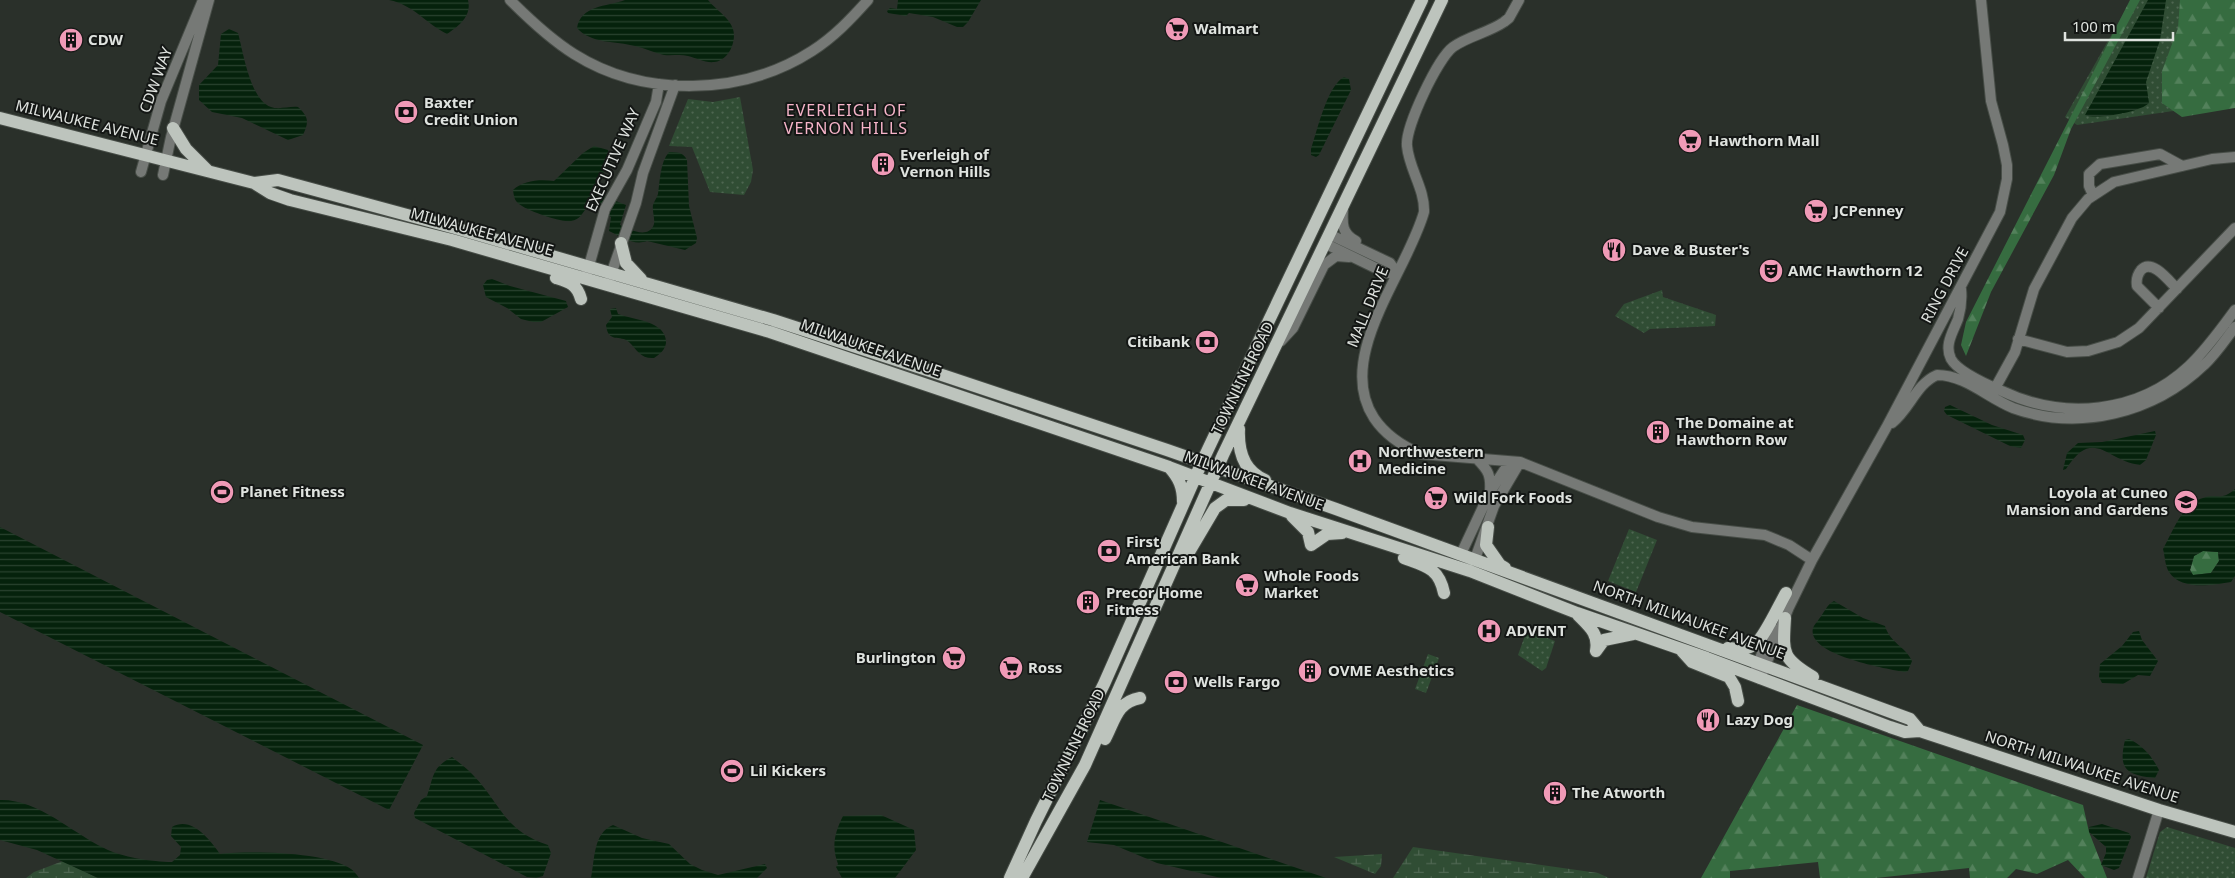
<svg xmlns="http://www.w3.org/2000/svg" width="2235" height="878" font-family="'Noto Sans',sans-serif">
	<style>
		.green { fill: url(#green-dots) }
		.forest { fill: url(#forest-firs) }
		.wetland { fill: url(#wetland-marsh) }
		.water { fill: url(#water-rules); fill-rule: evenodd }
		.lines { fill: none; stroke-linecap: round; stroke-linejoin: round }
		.minor-casing { stroke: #474d47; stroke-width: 12 }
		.major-casing { stroke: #474d47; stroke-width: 14 }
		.minor { stroke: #767976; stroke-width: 10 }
		.major { stroke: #bdc4bd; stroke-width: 12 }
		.labels { text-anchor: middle; stroke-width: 4; stroke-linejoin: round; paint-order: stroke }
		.poi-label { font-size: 15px; font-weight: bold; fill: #dfe3df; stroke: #141715; text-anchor: start }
		.street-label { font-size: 15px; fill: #dfe3df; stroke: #141715 }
		.neighbourhood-label { font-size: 16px; letter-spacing: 1px; fill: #f6b4c9; stroke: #141715 }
	</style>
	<defs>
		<pattern id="green-dots" width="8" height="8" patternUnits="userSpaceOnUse" patternTransform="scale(1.25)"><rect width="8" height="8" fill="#304d34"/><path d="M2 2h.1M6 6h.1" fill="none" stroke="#4e6651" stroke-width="1.8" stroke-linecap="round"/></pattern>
		<pattern id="forest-firs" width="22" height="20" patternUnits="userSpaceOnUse" patternTransform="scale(1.25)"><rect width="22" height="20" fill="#366c40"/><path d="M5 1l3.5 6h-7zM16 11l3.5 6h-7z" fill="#53815b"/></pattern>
		<pattern id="wetland-marsh" width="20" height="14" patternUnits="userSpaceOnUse" patternTransform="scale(1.25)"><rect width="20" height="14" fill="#304d34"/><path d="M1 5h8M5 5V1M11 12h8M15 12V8" fill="none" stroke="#4e6651"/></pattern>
		<pattern id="water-rules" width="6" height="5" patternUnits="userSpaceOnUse" patternTransform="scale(1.25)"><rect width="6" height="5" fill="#05220c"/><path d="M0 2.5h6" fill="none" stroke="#29422f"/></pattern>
	</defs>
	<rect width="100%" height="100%" fill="#2a302a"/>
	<path class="green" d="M2131,0H2235V102L2077,125L2065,117Z
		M740,97L753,170L751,182L744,195L710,192L692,147L669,146L688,99L713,102Z
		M1662,290L1663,297L1716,315L1715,326L1650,329L1644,333L1615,316L1624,304Z
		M1629,529L1657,540L1636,592L1608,581Z
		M1527,630L1555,641L1546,668L1542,671L1518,655Z
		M1428,654L1439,658L1426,693L1415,689Z
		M2167,827L2235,848V878H2146L2160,832Z"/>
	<path class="forest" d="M2130,0H2140L2071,129L2054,175L1991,292L1966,356L1961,345L1966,322Z
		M2180,0H2235V108L2182,117L2162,103V71L2178,28Z
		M2203,551L2218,552L2219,561L2211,573L2193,575L2190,570L2194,556Z
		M1797,705L2083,805L2089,832L2107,878H2085L2068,860L2037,874L2016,869L2007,878H1970L1969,868L1876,878H1820L1818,862L1730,871V878H1701Z"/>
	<path class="wetland" d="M1413,847L1598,873L1609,878H1393Z
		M1382,854L1381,866L1375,874L1334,857Z
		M63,861L98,878H26L34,872Z"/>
	<path class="water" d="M389,0H468C472,16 459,26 447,34C425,23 414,5 389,0Z
		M625,0H708C716,10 729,17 733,29C737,42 728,61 714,62C706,63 696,58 688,56C680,54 672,56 664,55C654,53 645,48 635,46C616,41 591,44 577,28C581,5 606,7 625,0Z
		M898,0H981L968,22L963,27H957L933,17L909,13L906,16L888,13L887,11L890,8L897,9Z
		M2148,0H2166L2160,40L2146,82L2149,103C2141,112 2096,120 2085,115Z
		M229,29L238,33C243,51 250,100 271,107C279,110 289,106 298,107C309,117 309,122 303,135L288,140L242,118L212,112L199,100V85L218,65L221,34Z
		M1344,77L1349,79L1351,90L1319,155L1316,157L1311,155V149C1317,131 1327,86 1344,77Z
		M594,146L608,150C612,166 599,174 597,190L603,196L626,205L620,225C628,229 649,240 654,224C655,218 652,211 653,205C654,201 657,198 658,194C660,181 660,162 669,152C678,152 683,152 687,160L689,206L697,238L696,243L685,250L647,241C634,246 621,237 609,231L611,217L599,207L588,206C583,212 580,220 571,221C561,223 526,210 519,204C514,200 514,196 513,190C523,180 541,179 554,181L583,153Z
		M492,279L510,286L566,301L568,307L541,322H533L521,319L507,308L486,297L483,285L487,280Z
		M616,308L618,314C634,320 667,321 666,343C665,350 660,354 654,358C641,359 637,350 629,342C620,334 608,344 606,325L612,317L610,309Z
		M1950,405L1992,425L2023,435L2025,440L2021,448L2010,446L1947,415L1944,411L1945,407Z
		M2155,431L2156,435L2146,460L2140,465C2106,461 2094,426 2066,469L2063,470L2067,453L2078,443L2102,442Z
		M2235,489V576L2231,582C2213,585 2181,591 2169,572C2165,566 2165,556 2163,549C2173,531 2182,504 2203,498C2217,493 2220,502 2235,489ZM2203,551L2218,552L2219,561L2211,573L2193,575L2190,570L2194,556Z
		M0,527L423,745L389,810L0,612Z
		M1834,601L1863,618L1885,626C1890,643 1906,647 1912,661L1908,671L1905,672C1887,669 1806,655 1813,628C1814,625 1817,622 1819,619C1824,613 1827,604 1834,601Z
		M2139,631L2142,640L2158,661L2150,676L2138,675L2123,684L2102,683L2099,677L2100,664L2122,646L2133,632Z
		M2129,739C2142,745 2152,756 2159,770L2155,778C2126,775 2118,769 2125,740Z
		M452,757C459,763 467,768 473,775C502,805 503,830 548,845L551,853L543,876L536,878L527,877L415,818L414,813L421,800L427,796C434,777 431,768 452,757Z
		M0,800C38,799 71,832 104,848C121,857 153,862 172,862L180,855L181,847L171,836L172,827C192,816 209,839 220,854C250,850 327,852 351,869C354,871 357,875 359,878H98L37,850L0,840Z
		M1100,800L1326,878H1221L1157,863L1114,845L1087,842Z
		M881,815L914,830L916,850L895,878H842L836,867L838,864C831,846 835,832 843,816Z
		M2102,824L2129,833L2131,837L2119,868L2114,870L2101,865L2106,853V847L2089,832V827Z
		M613,825L642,838L669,844L690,864L702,870L718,875L765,864L767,868L757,878H591C595,859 593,833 613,825Z"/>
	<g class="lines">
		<g class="minor-casing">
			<path id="minor" d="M510,0C530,20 550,39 574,54C644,98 742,96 812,51C834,37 851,19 868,0
				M1519,0L1509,18L1504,22C1488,33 1468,36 1453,47C1438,58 1405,127 1407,146C1409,169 1425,189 1424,212C1407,273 1334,357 1374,418C1386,436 1402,446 1421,454L1520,462L1658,517L1692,527L1765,535L1789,545L1812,560
				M141,172L161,101L203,0
				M163,175L171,137L209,0
				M2093,195L2089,186V174L2100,164L2160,154L2182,166
				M1343,209C1342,224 1342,234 1356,241
				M1331,235L1390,263L1397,273
				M1326,244L1386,273H1397
				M587,273L605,209L627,170L656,102L659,84
				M609,280L636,203L643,173L675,85
				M1961,289C1962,299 1961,309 1958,319C1953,332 1944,345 1951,359C1958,372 1988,385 2002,391C2063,420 2138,414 2189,366C2207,349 2221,329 2235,310
				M2159,308L2137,286C2136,280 2137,275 2141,270C2152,258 2169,281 2177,289
				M2018,339L2067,352L2088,351L2118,342L2139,328L2235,228
				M1281,341L1293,328L1324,265L1336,256L1349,257
				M1993,392L2015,352L2034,289L2072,218L2088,199L2114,182L2212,159L2235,157
				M1892,423C1910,409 1916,384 1937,375C1965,375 1988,398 2013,408C2079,432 2154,413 2204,365C2216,354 2225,340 2235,327
				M1477,459C1488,470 1491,475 1490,491
				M1461,554L1490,492L1505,469L1519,463
				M1475,559L1494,506L1520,462
				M1756,669L1772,627
				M1760,679L1789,607L1812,560L1886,428L2000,212L2007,179V165L2003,145L1991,101L1981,0
				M2138,878L2159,810"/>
		</g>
		<g class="major-casing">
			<path id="major" d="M0,118L254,183L270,193L290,200L452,240L770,332L1169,467L1290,513L1470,571L1577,613L1707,658L1890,727L1905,732L1920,731L2159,810L2235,832
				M173,128L186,149L207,170
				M254,183L278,180L455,228L773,320L930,371L1167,450L1336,509L1910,719L1920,731
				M621,243L626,263L641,279
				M556,278C569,282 577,284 581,299
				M1239,429C1238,450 1243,471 1265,480
				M1169,467C1179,478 1183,487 1183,502
				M1292,516L1308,532L1311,545L1327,534L1342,533
				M1488,527L1486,545L1500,565L1505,568
				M1189,552L1215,508L1226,500H1244
				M1404,558C1426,566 1439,568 1444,593
				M1578,615C1590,627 1599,634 1596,651
				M1785,618C1783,653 1781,658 1813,677
				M1728,648C1737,649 1748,650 1755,644C1764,638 1779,605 1786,593
				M1596,651L1604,640L1633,634
				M1682,651L1692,662L1729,677L1735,687L1738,701
				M1105,739C1115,720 1117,702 1140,698
				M1010,878L1036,821L1104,684L1202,462L1262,335L1422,0
				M1022,878L1085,765L1223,455L1442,0"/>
		</g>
		<use href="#minor" class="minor"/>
		<use href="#major" class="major"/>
	</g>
	<defs>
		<g id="supermarket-disc" transform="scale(1.25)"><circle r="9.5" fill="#f09ab7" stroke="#141715"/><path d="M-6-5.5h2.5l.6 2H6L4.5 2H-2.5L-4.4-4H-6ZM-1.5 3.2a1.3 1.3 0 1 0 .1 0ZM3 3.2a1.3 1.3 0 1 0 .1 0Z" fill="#111"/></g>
		<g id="building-disc" transform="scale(1.25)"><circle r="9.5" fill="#f09ab7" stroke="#141715"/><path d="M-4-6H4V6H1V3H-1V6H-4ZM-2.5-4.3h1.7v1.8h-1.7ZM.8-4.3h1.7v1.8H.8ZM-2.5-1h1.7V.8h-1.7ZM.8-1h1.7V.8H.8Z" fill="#111"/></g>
		<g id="bank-disc" transform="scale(1.25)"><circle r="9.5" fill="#f09ab7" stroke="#141715"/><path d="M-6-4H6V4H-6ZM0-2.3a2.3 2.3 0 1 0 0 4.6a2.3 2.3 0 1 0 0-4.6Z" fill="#111"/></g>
		<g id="restaurant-disc" transform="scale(1.25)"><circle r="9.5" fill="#f09ab7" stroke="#141715"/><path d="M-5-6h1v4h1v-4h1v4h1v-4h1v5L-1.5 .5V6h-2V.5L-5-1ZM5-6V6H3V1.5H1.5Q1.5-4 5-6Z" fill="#111"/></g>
		<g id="theatre-disc" transform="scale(1.25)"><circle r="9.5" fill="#f09ab7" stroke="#141715"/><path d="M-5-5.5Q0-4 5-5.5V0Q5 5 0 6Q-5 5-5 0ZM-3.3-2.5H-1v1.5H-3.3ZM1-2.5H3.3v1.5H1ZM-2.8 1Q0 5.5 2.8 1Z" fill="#111"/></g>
		<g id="hospital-disc" transform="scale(1.25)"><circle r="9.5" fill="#f09ab7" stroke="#141715"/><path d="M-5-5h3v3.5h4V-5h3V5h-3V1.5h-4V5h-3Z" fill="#111"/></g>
		<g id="stadium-disc" transform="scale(1.25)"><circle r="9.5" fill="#f09ab7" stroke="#141715"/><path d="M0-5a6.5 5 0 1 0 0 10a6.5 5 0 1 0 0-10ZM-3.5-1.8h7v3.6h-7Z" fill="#111"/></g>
		<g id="university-disc" transform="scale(1.25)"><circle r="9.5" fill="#f09ab7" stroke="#141715"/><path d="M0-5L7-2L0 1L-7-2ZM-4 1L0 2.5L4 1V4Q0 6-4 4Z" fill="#111"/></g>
	</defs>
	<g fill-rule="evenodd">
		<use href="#supermarket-disc" x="1177" y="29"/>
		<use href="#building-disc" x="71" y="40"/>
		<use href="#bank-disc" x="406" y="112"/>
		<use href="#supermarket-disc" x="1690" y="141"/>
		<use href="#building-disc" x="883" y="164"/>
		<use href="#supermarket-disc" x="1816" y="211"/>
		<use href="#restaurant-disc" x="1614" y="250"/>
		<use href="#theatre-disc" x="1771" y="271"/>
		<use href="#bank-disc" x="1207" y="342"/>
		<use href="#building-disc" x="1658" y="432"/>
		<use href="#hospital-disc" x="1360" y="461"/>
		<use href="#stadium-disc" x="222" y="492"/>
		<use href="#supermarket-disc" x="1436" y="498"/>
		<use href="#university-disc" x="2186" y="502"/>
		<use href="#bank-disc" x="1109" y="551"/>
		<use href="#supermarket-disc" x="1247" y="585"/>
		<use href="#building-disc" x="1088" y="602"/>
		<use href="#hospital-disc" x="1489" y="631"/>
		<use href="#supermarket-disc" x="954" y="658"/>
		<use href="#supermarket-disc" x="1011" y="668"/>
		<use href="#building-disc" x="1310" y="671"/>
		<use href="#bank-disc" x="1176" y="682"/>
		<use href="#restaurant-disc" x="1708" y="720"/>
		<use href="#stadium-disc" x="732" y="771"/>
		<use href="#building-disc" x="1555" y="793"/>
	</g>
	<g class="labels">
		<g class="poi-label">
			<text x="1194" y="34">Walmart</text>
			<text x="88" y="45">CDW</text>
			<text x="424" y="108">Baxter<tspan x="424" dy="17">Credit Union</tspan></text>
			<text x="1708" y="146">Hawthorn Mall</text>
			<text x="900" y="160">Everleigh of<tspan x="900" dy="17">Vernon Hills</tspan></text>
			<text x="1834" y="216">JCPenney</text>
			<text x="1632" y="255">Dave &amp; Buster's</text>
			<text x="1788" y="276">AMC Hawthorn 12</text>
			<text x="1190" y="347" text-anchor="end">Citibank</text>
			<text x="1676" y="428">The Domaine at<tspan x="1676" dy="17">Hawthorn Row</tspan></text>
			<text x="1378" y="457">Northwestern<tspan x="1378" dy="17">Medicine</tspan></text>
			<text x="240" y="497">Planet Fitness</text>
			<text x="2168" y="498" text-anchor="end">Loyola at Cuneo<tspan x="2168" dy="17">Mansion and Gardens</tspan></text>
			<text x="1454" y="503">Wild Fork Foods</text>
			<text x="1126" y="547">First<tspan x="1126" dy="17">American Bank</tspan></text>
			<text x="1264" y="581">Whole Foods<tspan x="1264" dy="17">Market</tspan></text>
			<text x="1106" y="598">Precor Home<tspan x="1106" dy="17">Fitness</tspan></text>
			<text x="1506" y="636">ADVENT</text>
			<text x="936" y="663" text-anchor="end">Burlington</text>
			<text x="1028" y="673">Ross</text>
			<text x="1328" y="676">OVME Aesthetics</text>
			<text x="1194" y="687">Wells Fargo</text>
			<text x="1726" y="725">Lazy Dog</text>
			<text x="750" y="776">Lil Kickers</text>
			<text x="1572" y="798">The Atworth</text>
		</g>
		<g class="street-label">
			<text transform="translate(156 80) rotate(-70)" y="5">CDW WAY</text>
			<text transform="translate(87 123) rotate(14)" y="5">MILWAUKEE AVENUE</text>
			<text transform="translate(613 160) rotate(-66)" y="5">EXECUTIVE WAY</text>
			<text transform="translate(482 232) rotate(15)" y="5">MILWAUKEE AVENUE</text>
			<text transform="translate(1945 285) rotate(-62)" y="5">RING DRIVE</text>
			<text transform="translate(1368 307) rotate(-68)" y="5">MALL DRIVE</text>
			<text transform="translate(871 348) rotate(19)" y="5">MILWAUKEE AVENUE</text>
			<text transform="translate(1243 378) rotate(-64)" y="5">TOWNLINE ROAD</text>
			<text transform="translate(1254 481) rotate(20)" y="5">MILWAUKEE AVENUE</text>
			<text transform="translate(1689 620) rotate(20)" y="5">NORTH MILWAUKEE AVENUE</text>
			<text transform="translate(1074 745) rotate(-64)" y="5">TOWNLINE ROAD</text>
			<text transform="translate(2082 767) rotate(18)" y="5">NORTH MILWAUKEE AVENUE</text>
		</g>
		<g class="neighbourhood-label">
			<text x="846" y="116">EVERLEIGH OF<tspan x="846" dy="18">VERNON HILLS</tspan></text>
		</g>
	</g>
	<path d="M2065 32v8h108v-8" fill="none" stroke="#dfe3df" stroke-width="2.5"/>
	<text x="2072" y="32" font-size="15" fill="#dfe3df" stroke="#141715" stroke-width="4" paint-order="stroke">100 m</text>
</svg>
